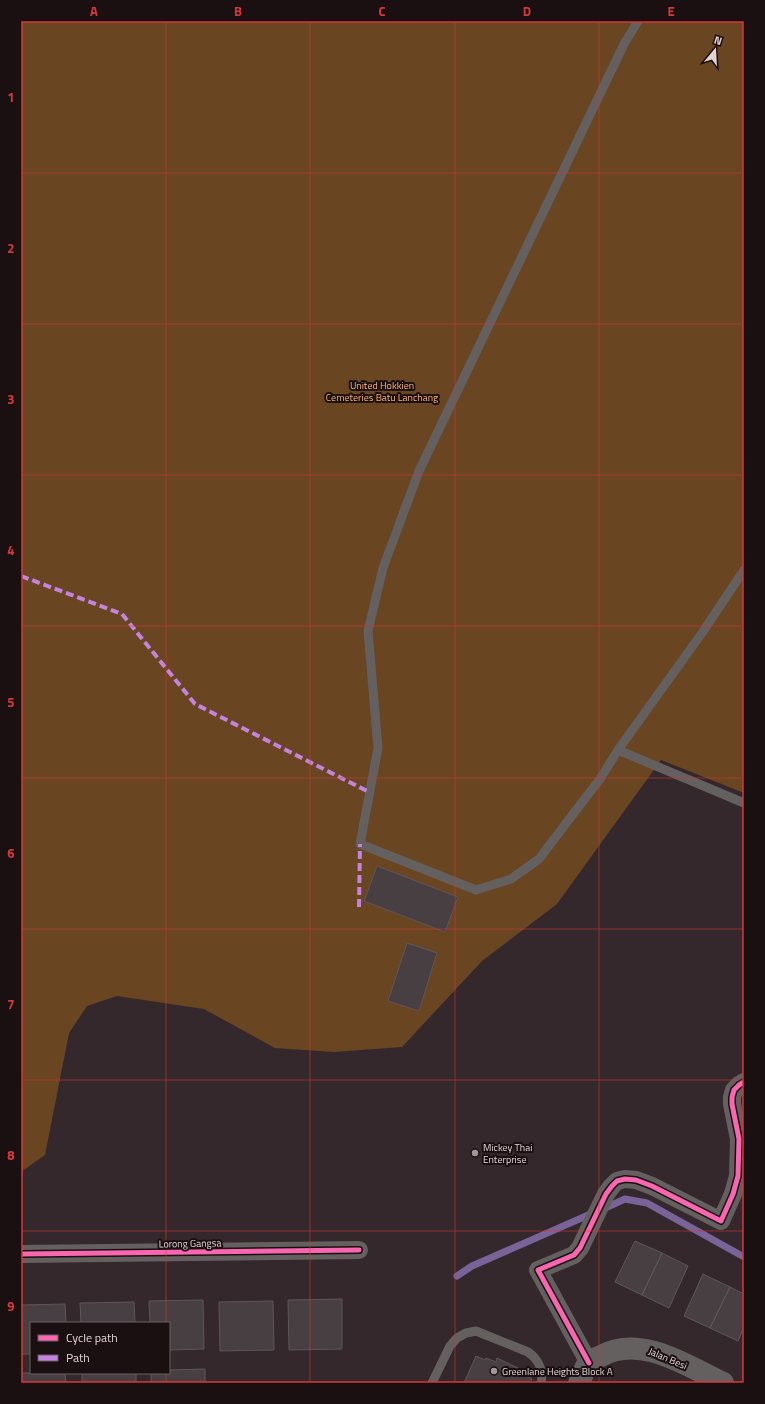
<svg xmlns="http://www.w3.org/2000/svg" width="765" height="1404" font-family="'Titillium Web',sans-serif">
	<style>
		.green { fill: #694522 }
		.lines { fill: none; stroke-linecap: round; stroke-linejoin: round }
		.stream { stroke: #7a6398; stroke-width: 7 }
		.building { fill: #483f43; stroke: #5f555a }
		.service { stroke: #656060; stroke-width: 9 }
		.minor { stroke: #656060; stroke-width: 18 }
		.tertiary { stroke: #656060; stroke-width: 22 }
		.quiet { stroke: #c483df; stroke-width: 4; stroke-dasharray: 8 4; stroke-linecap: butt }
		.cycleway-casing { stroke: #1a1012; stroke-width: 8 }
		.cycleway { stroke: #f766af; stroke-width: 5 }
		.grid { fill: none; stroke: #d73939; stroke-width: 1; stroke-opacity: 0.55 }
		.poi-dot { fill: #a5969a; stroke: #1a1012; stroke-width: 1.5 }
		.labels { text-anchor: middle; stroke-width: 4; stroke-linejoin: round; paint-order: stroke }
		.park-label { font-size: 10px; fill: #feb56f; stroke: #1a1012 }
		.poi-label { font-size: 10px; fill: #e2d2d6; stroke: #1a1012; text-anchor: start }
		.street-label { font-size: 10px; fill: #e2d2d6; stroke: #1a1012 }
		.neatline { fill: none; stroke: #d73939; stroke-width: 1.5 }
		.grid-label { font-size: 13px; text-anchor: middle; font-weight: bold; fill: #d73939 }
	</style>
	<rect width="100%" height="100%" fill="#35282c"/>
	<path class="green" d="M21,21H744V793L661,760L557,904L482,961L402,1047L334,1052L275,1048L204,1009L117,996L87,1006L69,1033L45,1155L21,1172Z"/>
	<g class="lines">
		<path class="stream" d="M603,1209L625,1199L647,1203L744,1257
			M457,1276L472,1266L593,1213"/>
	</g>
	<path class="building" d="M377,866L458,897L445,932L364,901Z
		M407,943L437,953L419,1011L388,1001Z
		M635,1241L662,1253L642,1295L615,1282Z
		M662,1253L688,1266L669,1308L642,1295Z
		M703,1274L730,1287L710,1328L684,1316Z
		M730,1287L744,1294V1327L738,1341L710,1328Z
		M342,1299V1349L289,1350L288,1300Z
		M203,1300L204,1349L169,1350V1323H150L149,1301Z
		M273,1301L274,1350L220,1351L219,1302Z
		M134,1302L135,1323H81L80,1303Z
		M65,1304L66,1323H31V1354H21V1305Z
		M476,1356L485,1360L486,1358L496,1362L497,1358L520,1369L519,1372L532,1379L530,1383H464Z
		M205,1369V1383H151V1373H169V1370Z
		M21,1373H65L66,1383H21Z
		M82,1373H136V1383H82Z"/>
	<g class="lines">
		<path class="service" d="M638,21L624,44L419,471L383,568L368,631L378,748L360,844L476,890L511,879L539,859L567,822L600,779L618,750L702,633L744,570
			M618,750L744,803
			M432,1383L450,1346L457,1338L466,1333L476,1331L528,1352C538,1359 544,1370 541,1383"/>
		<path class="minor" d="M21,1254L359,1250
			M589,1363L538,1270L574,1255L580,1248L606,1194L612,1186L617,1181L625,1179L636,1180L652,1186L721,1221L733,1194L738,1176L739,1139L732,1104V1097L734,1090L739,1085L744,1082"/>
		<path class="tertiary" d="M579,1383C582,1377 584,1369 588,1363C591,1360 597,1358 601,1356C641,1334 687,1366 723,1383"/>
		<path class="quiet" d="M21,576L122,614L195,704L369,792
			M359,907L360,844"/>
		<g class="cycleway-casing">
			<path id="cycleway" d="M21,1254L359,1250
				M589,1363L538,1270L574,1255L580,1248L606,1194L612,1186L617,1181L625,1179L636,1180L652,1186L721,1221L733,1194L738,1176L739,1139L732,1104V1097L734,1090L739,1085L744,1082"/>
		</g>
		<use href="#cycleway" class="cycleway"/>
	</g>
	<path class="grid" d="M166,21V1323M310,21V1383M455,21V1383M599,21V1383M21,173H744M21,324H744M21,475H744M21,626H744M21,778H744M21,929H744M21,1080H744M21,1231H744M166,1373V1383"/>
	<g class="poi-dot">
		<circle cx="475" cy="1153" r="4"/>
		<circle cx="494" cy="1371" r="4"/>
	</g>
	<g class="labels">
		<g class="park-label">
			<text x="382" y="389">United Hokkien<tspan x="382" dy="12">Cemeteries Batu Lanchang</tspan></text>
		</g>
		<g class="poi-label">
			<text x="483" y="1151">Mickey Thai<tspan x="483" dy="12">Enterprise</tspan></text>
			<text x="502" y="1375">Greenlane Heights Block A</text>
		</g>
		<g class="street-label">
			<text transform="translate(190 1243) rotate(-1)" y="4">Lorong Gangsa</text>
			<text transform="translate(668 1358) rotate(23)" y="4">Jalan Besi</text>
		</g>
	</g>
	<rect width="765" height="1404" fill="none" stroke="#1a1012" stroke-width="44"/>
	<rect x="30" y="1322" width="140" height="52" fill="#1a1012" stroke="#6a5e60"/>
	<rect x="38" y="1335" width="20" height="6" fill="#f766af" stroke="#6a5e60"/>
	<text x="66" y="1342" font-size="12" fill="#e2d2d6">Cycle path</text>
	<rect x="38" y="1355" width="20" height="6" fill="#c483df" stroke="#6a5e60"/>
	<text x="66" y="1362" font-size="12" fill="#e2d2d6">Path</text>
	<g transform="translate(715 50) rotate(18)" stroke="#1a1012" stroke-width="3" paint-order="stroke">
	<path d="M0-3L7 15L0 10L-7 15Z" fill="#e2d2d6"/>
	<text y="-6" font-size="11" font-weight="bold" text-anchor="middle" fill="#e2d2d6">N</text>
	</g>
	<rect x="22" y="22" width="721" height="1360" class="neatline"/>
	<g class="grid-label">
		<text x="94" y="16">A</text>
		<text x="238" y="16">B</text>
		<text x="382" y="16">C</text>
		<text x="527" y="16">D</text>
		<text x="671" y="16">E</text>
		<text x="11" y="102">1</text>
		<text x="11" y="253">2</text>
		<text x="11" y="404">3</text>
		<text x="11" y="555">4</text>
		<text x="11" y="707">5</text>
		<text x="11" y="858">6</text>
		<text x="11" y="1009">7</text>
		<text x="11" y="1160">8</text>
		<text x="11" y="1311">9</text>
	</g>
</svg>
